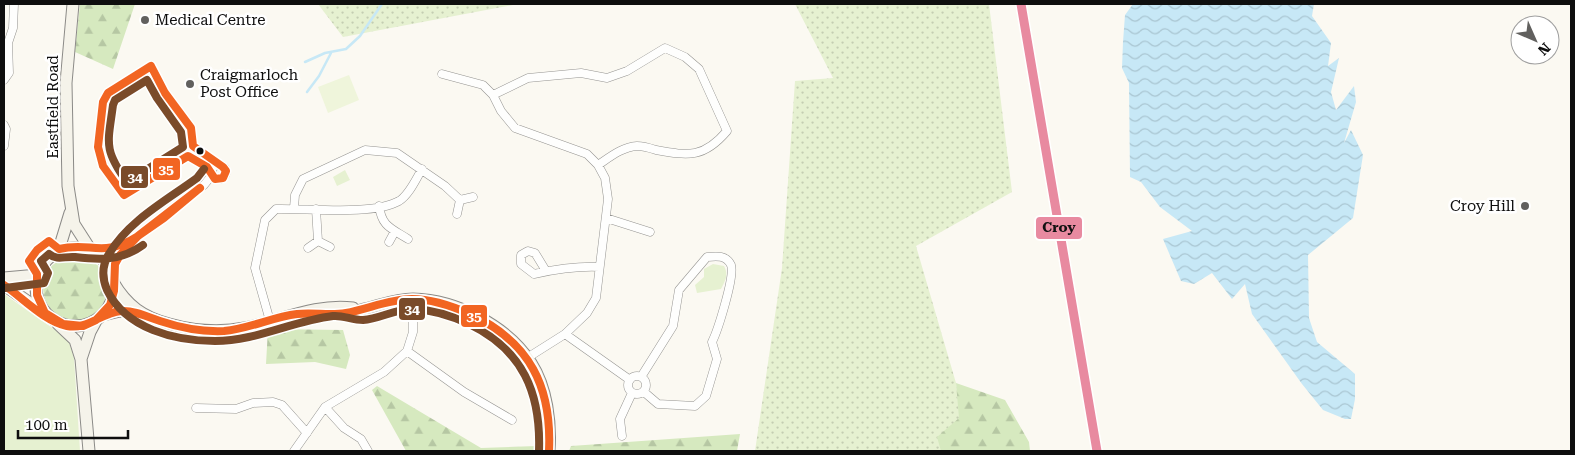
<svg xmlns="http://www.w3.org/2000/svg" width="1575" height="455" font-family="'Roboto Serif',serif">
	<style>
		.grass { fill: url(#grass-dots) }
		.forest { fill: url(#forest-firs) }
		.park { fill: #e6f1d1 }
		.pitch { fill: #eff5db }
		.water { fill: url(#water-waves) }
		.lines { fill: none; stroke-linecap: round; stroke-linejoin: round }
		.stream { stroke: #c7e8f6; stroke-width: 2.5 }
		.street-casing { stroke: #959491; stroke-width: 9 }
		.secondary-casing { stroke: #8b8a87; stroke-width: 13 }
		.street { stroke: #fefefd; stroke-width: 8 }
		.secondary { stroke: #f5f3ea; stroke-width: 11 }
		.bus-1-casing { stroke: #fff; stroke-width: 11 }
		.bus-2-casing { stroke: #fff; stroke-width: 11 }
		.bus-1 { stroke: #f26522; stroke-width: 8 }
		.bus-2 { stroke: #7a4b2a; stroke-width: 8 }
		.rail-1-casing { stroke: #fff; stroke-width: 12 }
		.rail-1 { stroke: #e88aa0; stroke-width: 9 }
		.poi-dot { fill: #61605e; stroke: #fff; stroke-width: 2 }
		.bus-dot { fill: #0e0e0e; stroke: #fff; stroke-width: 2 }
		.labels { text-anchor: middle; stroke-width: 5; stroke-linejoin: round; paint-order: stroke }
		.poi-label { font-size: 15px; fill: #0e0e0e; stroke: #fff; text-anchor: start }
		.street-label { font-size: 15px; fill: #0e0e0e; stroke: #fff }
		.line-badge { stroke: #fff; stroke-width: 2 }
		.badge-label { font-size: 14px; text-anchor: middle; font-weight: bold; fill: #fff }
		.pale-badge-label { font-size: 14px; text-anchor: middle; font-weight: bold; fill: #111 }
	</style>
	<defs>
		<pattern id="grass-dots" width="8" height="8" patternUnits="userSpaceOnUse" patternTransform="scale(1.25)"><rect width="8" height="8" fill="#e6f1d1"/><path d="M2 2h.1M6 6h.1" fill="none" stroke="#c4cdb2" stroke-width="1.8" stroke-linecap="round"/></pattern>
		<pattern id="forest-firs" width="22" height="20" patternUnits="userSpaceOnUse" patternTransform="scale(1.25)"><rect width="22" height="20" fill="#d6e9bf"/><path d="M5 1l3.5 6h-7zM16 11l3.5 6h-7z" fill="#b6c7a3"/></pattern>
		<pattern id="water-waves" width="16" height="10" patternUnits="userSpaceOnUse" patternTransform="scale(1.25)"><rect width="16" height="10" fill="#c7e8f6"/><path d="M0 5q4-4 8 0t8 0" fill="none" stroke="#aac6d2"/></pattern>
	</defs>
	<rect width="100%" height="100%" fill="#fbf9f2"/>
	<path class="grass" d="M318,4H518L343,37Z
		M795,4H989L1012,192L916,246L956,383L964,451H755L782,268L795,81L833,78Z"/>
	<path class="forest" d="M80,4H135L113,69L75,52Z
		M43 288a32 32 0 1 1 64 0a32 32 0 1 1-64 0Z
		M268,329L343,330L350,355L346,369L315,362L266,364Z
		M956,383L1005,400L1029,442L1030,451H941L937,437L959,418Z
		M377,386L481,448L537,446L535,451H406L372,390Z
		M740,434L737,451H569L571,446Z"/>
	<path class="park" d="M345,170L350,180L337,186L333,177Z
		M713,264L724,266C729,275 725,281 721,289L697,293L695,285L704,277V269Z
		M4,294L68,339L74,358L80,451H4Z"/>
	<path class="pitch" d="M349,75L359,100L328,113L318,87Z"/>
	<path class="water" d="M1133,4H1314L1312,16L1331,43L1328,66L1339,58L1331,92L1336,110L1354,86L1356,102L1344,143L1351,130L1363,155L1353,218L1308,255L1309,318L1317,342L1355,374V399L1351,419H1345L1323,410L1302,384L1252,314L1245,284L1232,299L1212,273L1194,284L1181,281L1163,239L1192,231L1160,207L1141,182L1130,177L1129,83L1122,68L1123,42L1125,15Z"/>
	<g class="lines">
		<path class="stream" d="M305,62L325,53L346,49L360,36L382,4
			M307,92L319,76L331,53"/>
		<g class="street-casing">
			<path id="street" d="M442,74L483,85L493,95L501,111L515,128L587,154L598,165L605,178L608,199L596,298L587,313L565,334L527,358
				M4,80L9,73L8,43L13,28L14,4
				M493,95L528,78L581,73L607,78L627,71L665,48L685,57L699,69L727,131C704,158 689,156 656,150C650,148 643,146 637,146C622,147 610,157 598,165
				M4,125L6,129L4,146
				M212 172a7 7 0 1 1 14 0a7 7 0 1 1-14 0Z
				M460,200L473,197
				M379,206C382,227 391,228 408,239
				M294,208L295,195L303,179L365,150L397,153L445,186L460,200L457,214
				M316,209L318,241L330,247
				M606,218L650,232
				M389,242L395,231
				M308,248L318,241
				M94,250C138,247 170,211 204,185L212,175
				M546,271L535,253L528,251L521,255V264L534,274C557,269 576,266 599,267
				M112,275L116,261L130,244
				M270,321L255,268L265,220L276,209C308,208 372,216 399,201C409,195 416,179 422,169
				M565,334L630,380
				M407,351L464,392L512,420
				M628 385a9 9 0 1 1 18 0a9 9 0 1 1-18 0Z
				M641,377L673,326L679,290L707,257C717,256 726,255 731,265C735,276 718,330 712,342L717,359L706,396L695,406L658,404L644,392
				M325,407L344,428L361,439L368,451
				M196,408L236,409L253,403L273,402L282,405L307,433
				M622,436L620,419L632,393
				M294,451L325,407L384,372L407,351L413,332V299"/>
		</g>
		<g class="secondary-casing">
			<path id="secondary" d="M73,4L66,83L68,186L74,224L90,249
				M36 287a39 39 0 1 1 78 0a39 39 0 1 1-78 0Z
				M59,249L70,213
				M4,278L38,275
				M113,282C127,306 143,317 169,324C194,331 219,333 245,328C280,321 316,303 353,308
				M4,285L43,312
				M297,314C319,315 339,315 361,310C379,306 395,299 413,299C457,300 507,326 531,363C547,388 551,423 549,451
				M103,315L120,311L138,313
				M58,324L75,340L81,359L89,451
				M81,359L90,332L97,319"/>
		</g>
		<use href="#street" class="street"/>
		<use href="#secondary" class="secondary"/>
		<g class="bus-1-casing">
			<path id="bus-1" d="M151,66L165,93L191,128L193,146L223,167L226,171L223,178L215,179L207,167L188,156L124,195L103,166L98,147L103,102L108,93Z
				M138,236L120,255L115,264L114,291L110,305L96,320L83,326L63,324L45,313L37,295V274L29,261L37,250L49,241L59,249C91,241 102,259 138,236Z
				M138,236L200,188
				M138,236L164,218L200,188
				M4,285C23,298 44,321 67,326C87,330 101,313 121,311C134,310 148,317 160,321C181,328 202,332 224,331C249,329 272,317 297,314C314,312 329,316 346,313C368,309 390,299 412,299C432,299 452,306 470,314C530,342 552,387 549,451"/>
		</g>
		<g class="bus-2-casing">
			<path id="bus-2" d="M147,80L157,98L181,132L183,147L127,182C103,149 108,143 113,105L115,100Z
				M204,169L197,178C167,200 128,221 109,254C102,265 102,278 107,290C126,329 175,341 215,341C256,341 292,321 333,316C343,315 352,320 363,320C380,319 397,308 414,309C433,310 452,316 469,324C523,350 541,393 539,451
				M5,288L44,283L48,273L41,261L49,254C58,261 64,256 75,257C100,260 121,261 143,245"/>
		</g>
		<use href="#bus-1" class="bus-1"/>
		<use href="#bus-2" class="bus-2"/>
		<g class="rail-1-casing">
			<path id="rail-1" d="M1021,4L1097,451"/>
		</g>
		<use href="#rail-1" class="rail-1"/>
	</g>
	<g class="poi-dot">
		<circle cx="145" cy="20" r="5"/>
		<circle cx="190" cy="84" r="5"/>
		<circle cx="1525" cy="206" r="5"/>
	</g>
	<circle class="bus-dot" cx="200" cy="151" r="4.5"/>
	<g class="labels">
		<g class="poi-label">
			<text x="155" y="25">Medical Centre</text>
			<text x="200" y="80">Craigmarloch<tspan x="200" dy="17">Post Office</tspan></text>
			<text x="1515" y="211" text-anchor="end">Croy Hill</text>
		</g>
		<g class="street-label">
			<text transform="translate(53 107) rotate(-90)" y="5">Eastfield Road</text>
		</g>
	</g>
	<g class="line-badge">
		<rect x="152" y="157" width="29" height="24" rx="5" fill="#f26522"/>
		<rect x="120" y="165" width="29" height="24" rx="5" fill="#7a4b2a"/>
		<rect x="1035" y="216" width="48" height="24" rx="5" fill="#e88aa0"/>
		<rect x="398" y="297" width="28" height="24" rx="5" fill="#7a4b2a"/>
		<rect x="460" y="304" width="28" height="24" rx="5" fill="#f26522"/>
	</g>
	<g class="badge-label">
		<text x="166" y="174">35</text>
		<text x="135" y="182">34</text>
		<text x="412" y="314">34</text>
		<text x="474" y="321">35</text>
	</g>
	<g class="pale-badge-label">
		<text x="1059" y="232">Croy</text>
	</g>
	<rect width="1575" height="455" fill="none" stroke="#0e0e0e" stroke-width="10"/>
	<g transform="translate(1535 40) rotate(135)"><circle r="24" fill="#ffffff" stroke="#9f9f9f"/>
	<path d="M0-4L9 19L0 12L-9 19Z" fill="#61605e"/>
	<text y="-8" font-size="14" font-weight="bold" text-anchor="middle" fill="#0e0e0e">N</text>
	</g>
	<path d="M18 430v8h110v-8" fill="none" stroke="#0e0e0e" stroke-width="2.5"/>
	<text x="25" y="430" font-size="15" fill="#0e0e0e" stroke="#ffffff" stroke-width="4" paint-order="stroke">100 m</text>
</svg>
